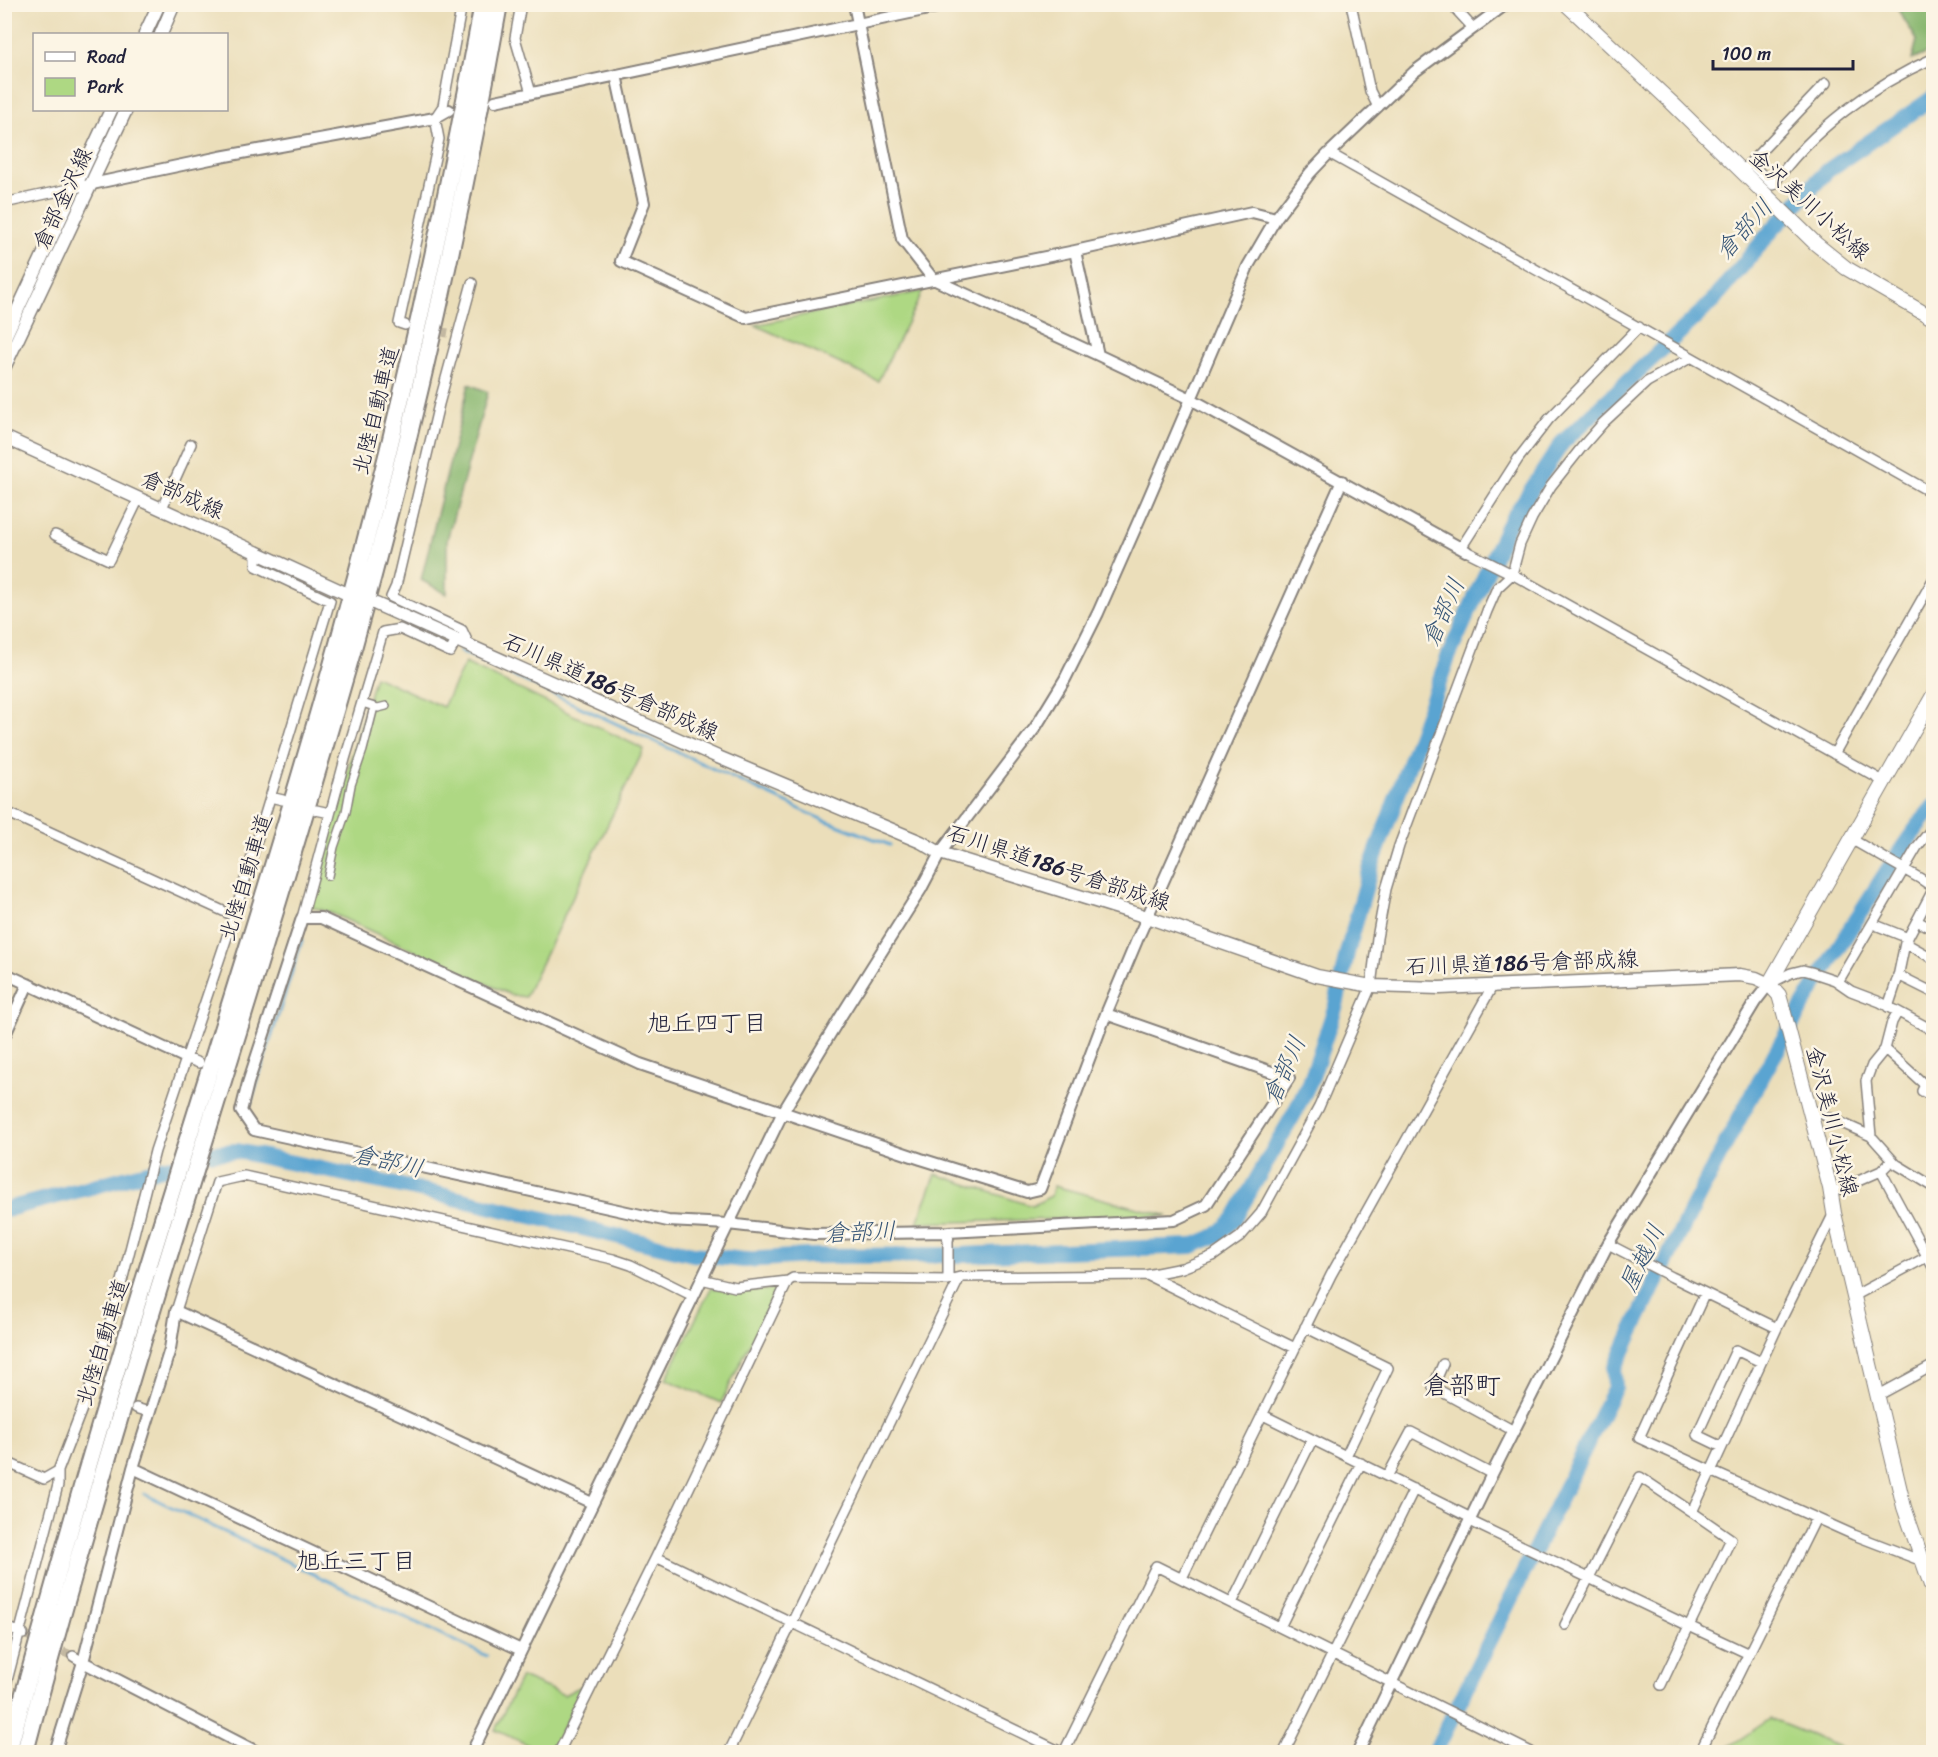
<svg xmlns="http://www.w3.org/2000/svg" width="1938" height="1757" font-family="Sriracha,'Klee One',sans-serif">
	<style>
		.green { fill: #aed883; stroke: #687d5f; stroke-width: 1.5 }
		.forest { fill: #8ab871; stroke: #566d56; stroke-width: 1.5 }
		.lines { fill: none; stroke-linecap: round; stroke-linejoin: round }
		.stream { stroke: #5aa4d1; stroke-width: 3 }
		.river { stroke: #5aa4d1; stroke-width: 16 }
		.minor-tunnel { stroke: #c3b8a1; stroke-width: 9; stroke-dasharray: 9 4.5; stroke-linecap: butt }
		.pedestrian-casing { stroke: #86807a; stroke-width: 10 }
		.minor-casing { stroke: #86807a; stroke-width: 12 }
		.tertiary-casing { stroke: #86807a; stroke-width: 14 }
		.secondary-casing { stroke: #86807a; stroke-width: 15 }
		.primary-casing { stroke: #86807a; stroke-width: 16 }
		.motorway-casing { stroke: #86807a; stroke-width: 20 }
		.pedestrian { stroke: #fff; stroke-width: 7 }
		.minor { stroke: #fff; stroke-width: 9 }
		.tertiary { stroke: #fff; stroke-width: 10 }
		.secondary { stroke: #fff; stroke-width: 12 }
		.primary { stroke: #fff; stroke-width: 14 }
		.motorway { stroke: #fff; stroke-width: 16 }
		.labels { text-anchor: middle; stroke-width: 5; stroke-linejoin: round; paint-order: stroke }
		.street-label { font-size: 22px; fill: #22223b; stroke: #fcf5e5 }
		.water-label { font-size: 24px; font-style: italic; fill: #385677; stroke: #fcf5e5 }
		.neighbourhood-label { font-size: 24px; fill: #22223b; stroke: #fcf5e5 }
		.quarter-label { font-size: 26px; fill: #22223b; stroke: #fcf5e5 }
	</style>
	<rect width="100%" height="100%" fill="#fcf5e5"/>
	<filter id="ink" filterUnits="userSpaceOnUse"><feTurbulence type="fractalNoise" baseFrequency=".0167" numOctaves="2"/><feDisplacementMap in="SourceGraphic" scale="12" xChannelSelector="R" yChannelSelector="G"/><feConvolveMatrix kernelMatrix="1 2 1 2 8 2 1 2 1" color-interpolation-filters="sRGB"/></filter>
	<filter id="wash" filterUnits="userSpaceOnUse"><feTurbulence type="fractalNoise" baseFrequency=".008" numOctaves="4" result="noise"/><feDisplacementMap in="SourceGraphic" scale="24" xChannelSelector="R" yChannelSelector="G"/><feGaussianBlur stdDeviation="1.35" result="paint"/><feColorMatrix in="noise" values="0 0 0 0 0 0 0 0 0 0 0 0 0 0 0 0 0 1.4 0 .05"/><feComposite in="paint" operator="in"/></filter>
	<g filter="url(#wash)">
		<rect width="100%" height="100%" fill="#ebdeba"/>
		<path class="green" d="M923,291L878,381L755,325Z
			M465,663L644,749L525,997L511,995L329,912L308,906L375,676L443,707Z
			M936,1174L1032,1206L1051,1196L1054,1186L1168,1216L917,1223Z
			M711,1288L734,1292L774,1289L775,1292L721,1403L666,1379Z
			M521,1677L564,1695L584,1685L551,1752H544L495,1730Z
			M1770,1719L1853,1752H1721Z"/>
		<path class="forest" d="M1895,5H1933V51L1912,60L1917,40Z
			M469,384L488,392L447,540V594L421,580Z"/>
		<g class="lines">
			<path class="stream" d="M460,651L819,818L890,845
				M250,1104L302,940
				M144,1494L487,1656"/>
			<path class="river" d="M213,1153L237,1151L429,1192L693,1254L744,1260L808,1256L961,1255L1192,1246L1218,1235L1234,1219L1294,1114L1312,1077L1336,1005L1347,953L1371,867L1449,655L1507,527L1562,443L1710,304L1773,229L1827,171L1934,97
				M4,1210L170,1166
				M1435,1752L1615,1387L1614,1370C1685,1218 1761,1068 1852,926C1878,886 1903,843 1934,806"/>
		</g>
	</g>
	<g filter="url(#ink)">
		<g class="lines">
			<path class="minor-tunnel" d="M430,330L448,333
				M26,1635L73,1656"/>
			<g class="pedestrian-casing">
				<path id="pedestrian" d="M362,703L378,708L386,706
					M328,876L334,847L346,812L351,785L363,750L374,707"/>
			</g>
			<g class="minor-casing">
				<path id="minor" d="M521,4L515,38L531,93
					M1351,4L1370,91L1378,107
					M1451,4L1473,28
					M1329,153L1934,494
					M1750,163L1773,185C1811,130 1873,85 1934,58
					M1747,166L1826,83
					M4,203L92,184
					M405,325L399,323L439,139L435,118L443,106L462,4
					M162,508L191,444
					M55,535L109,560L139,498
					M1461,548L1518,459L1549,419L1639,327
					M1466,551L1512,574L1883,781
					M469,645L462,630L391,597L396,586L439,404L472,283
					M1834,754L1934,578
					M270,797L283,800
					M316,810L330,813
					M4,811L234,916
					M1851,839L1921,879L1934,888
					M302,918L345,759L383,632L400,629L450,652L457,639
					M1917,921L1934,930
					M1873,924L1908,938
					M1905,943L1934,959
					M1898,975L1934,993
					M1838,982L1917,847L1934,826
					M1771,983L1791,973L1803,970L1811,972L1835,980L1851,991L1880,1002L1934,1031
					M1888,1007L1898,977L1905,943L1934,888
					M1885,1049L1925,1085L1922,1091L1934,1097
					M186,1058L199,1063
					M1808,1108L1871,1136L1896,1164L1934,1187
					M1871,1136L1866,1081L1872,1065L1885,1049L1892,1022L1897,1013
					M1881,1171L1934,1269
					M1831,1193L1881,1171L1892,1160
					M1834,1213L1777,1328L1711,1471L1854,1535L1922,1561
					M1608,1244L1672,1277L1777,1328
					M1147,1275L1182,1268L1213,1256L1240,1237L1261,1213L1319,1107L1371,986L1377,938L1386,889L1399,846L1487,611L1497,588L1512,574L1520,544L1532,518L1551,486L1582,447L1603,423L1647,382L1690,358
					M701,1279L735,1287L788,1281L793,1278L948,1280L960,1277L1147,1275L1295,1348
					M948,1280V1238
					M1854,1296L1934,1253
					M176,1311L217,1182L244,1176L613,1259L631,1265L693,1296
					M1305,1327L1388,1368L1346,1456
					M1443,1364L1433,1387L1514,1431
					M1877,1396L1934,1365
					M136,1408L149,1412
					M1263,1415L1471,1518
					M1722,1447L1697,1435L1736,1350L1761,1362
					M4,1461L44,1479L58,1471
					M1388,1475L1411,1432L1492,1474
					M1470,1521L1689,1626L1731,1539L1692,1512L1711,1471L1639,1438L1705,1293
					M656,1557L1061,1752
					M1182,1578L1331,1275L1493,985
					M1232,1603L1312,1440
					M1565,1625L1640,1477L1692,1512
					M4,1626L23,1634
					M1280,1627L1361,1463
					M73,1656L83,1662
					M1661,1685L1689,1626L1749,1654
					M4,1692L58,1485V1471L90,1388L119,1293L155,1151L234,916L330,601L256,566V551
					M559,1752L656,1557L788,1281
					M729,1752L960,1277
					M1064,1752L1156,1566L1531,1752
					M1284,1752L1414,1489
					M1700,1752L1816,1518"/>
			</g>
			<g class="tertiary-casing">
				<path id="tertiary" d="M854,4L902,239L933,279L1098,355
					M616,75L644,203L621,261L746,318L1075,251L1252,212L1276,218
					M495,101L952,4
					M92,184L220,157L435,118L449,110
					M1075,251L1098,355L1191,399L1466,551
					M4,973L186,1058
					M4,1037L28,984
					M948,1232L1174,1220L1206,1205L1289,1078L1106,1014
					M948,1238V1232L814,1234L728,1224L668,1221L254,1130L241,1111L248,1083L302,918H321L640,1064L921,1159L1027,1192L1040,1189L1106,1014L1137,940L1342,481
					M133,1468L521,1650
					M83,1662L257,1752
					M55,1752L83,1662L133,1468L170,1349L176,1311L592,1503
					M472,1752L783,1112L841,1016L921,889L940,853L1035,728L1065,679L1098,613L1147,502L1248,266L1276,218L1310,173L1329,153L1414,72L1506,4
					M1358,1752L1492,1474L1608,1244L1755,1002L1769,984"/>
			</g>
			<g class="secondary-casing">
				<path id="secondary" d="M145,34L159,4
					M161,34L174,4
					M4,339L111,110
					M4,368L126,110
					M4,437L343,592
					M376,604L718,757L921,842L940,853L1147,917L1317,976L1371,986L1440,988L1740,975L1756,978L1769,984"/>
			</g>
			<g class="primary-casing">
				<path id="primary" d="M1566,4L1671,102L1816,244L1846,268L1934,319
					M1934,694L1769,984L1779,995L1783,1009L1830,1188L1834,1213L1904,1507L1934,1594"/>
			</g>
			<g class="motorway-casing">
				<path id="motorway" d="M8,1752C49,1600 92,1448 139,1297C205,1080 277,863 338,644C396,433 444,220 483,4
					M25,1752C122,1382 247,1021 352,652C412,439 460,223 499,4"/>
			</g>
			<use href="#pedestrian" class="pedestrian"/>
			<use href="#minor" class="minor"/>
			<use href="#tertiary" class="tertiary"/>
			<use href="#secondary" class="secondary"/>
			<use href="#primary" class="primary"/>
			<use href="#motorway" class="motorway"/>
		</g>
	</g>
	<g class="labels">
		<g class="street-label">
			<text transform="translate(62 198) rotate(-65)" y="8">倉部金沢線</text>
			<text transform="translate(1810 204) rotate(42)" y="8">金沢美川小松線</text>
			<text transform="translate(375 410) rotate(-76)" y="8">北陸自動車道</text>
			<text transform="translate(183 494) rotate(24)" y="8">倉部成線</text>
			<text transform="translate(611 686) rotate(24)" y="8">石川県道186号倉部成線</text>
			<text transform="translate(1059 867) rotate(18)" y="8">石川県道186号倉部成線</text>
			<text transform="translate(245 877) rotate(-73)" y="8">北陸自動車道</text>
			<text transform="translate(1522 962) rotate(-2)" y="8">石川県道186号倉部成線</text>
			<text transform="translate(1833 1121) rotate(76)" y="8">金沢美川小松線</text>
			<text transform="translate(102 1342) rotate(-73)" y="8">北陸自動車道</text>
		</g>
		<g class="water-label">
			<text transform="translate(1744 229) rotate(-48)" y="8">倉部川</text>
			<text transform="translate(1443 612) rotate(-66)" y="8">倉部川</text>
			<text transform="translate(1284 1070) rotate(-66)" y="8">倉部川</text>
			<text transform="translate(388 1161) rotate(13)" y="8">倉部川</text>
			<text transform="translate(860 1232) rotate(-2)" y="8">倉部川</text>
			<text transform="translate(1642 1258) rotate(-64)" y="8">屋越川</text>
		</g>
		<g class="neighbourhood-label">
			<text x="707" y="1031">旭丘四丁目</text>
			<text x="356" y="1569">旭丘三丁目</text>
		</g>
		<g class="quarter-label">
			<text x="1462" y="1394">倉部町</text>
		</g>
	</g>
	<rect width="1938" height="1757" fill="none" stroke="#fcf5e5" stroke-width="24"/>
	<rect x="33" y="33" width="195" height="78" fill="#fcf5e5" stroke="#a5a1a1" stroke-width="1.5"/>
	<rect x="45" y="52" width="30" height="9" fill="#ffffff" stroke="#a5a1a1" stroke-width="1.5"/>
	<text x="87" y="63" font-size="18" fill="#22223b">Road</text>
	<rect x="45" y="78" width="30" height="18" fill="#aed883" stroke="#a5a1a1" stroke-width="1.5"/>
	<text x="87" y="93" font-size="18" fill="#22223b">Park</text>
	<path d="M1713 60v9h140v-9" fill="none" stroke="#22223b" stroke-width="3"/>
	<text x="1722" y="60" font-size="18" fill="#22223b" stroke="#fcf5e5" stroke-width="4.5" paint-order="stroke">100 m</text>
</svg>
